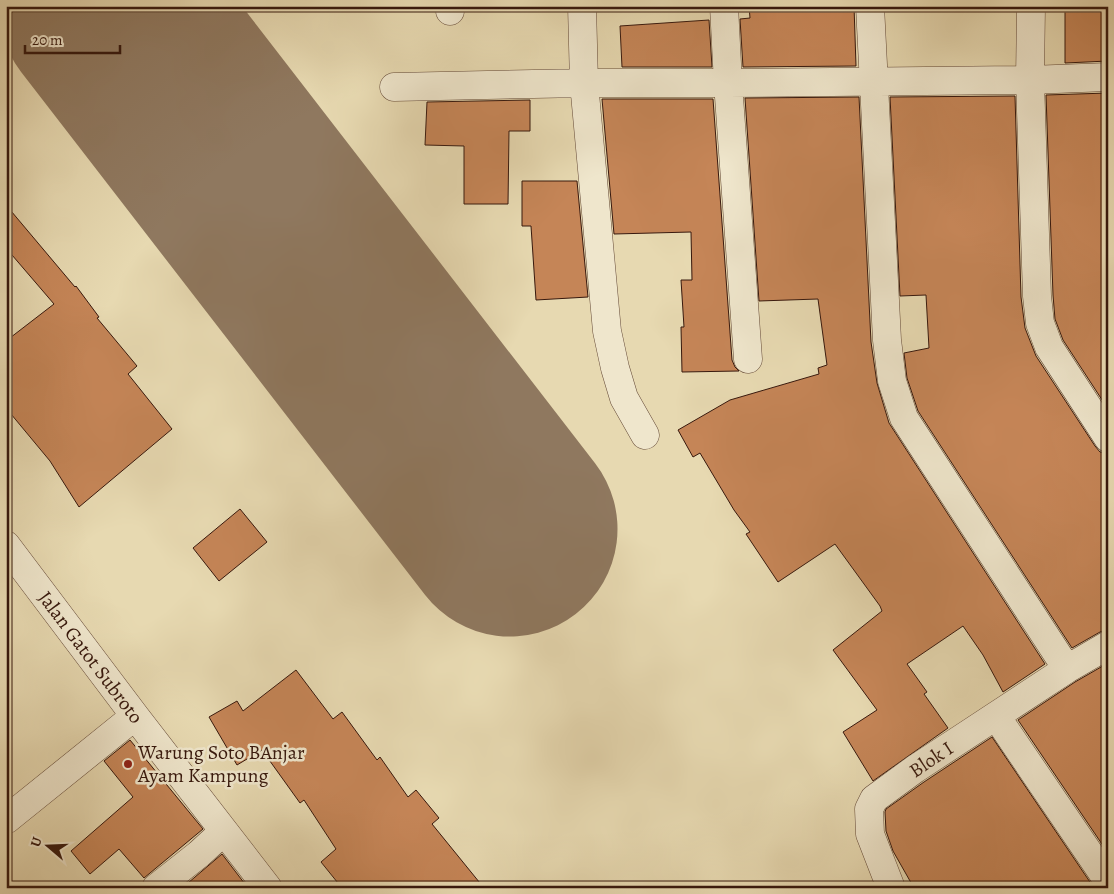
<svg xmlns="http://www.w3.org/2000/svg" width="1114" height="894" font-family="Alegreya,serif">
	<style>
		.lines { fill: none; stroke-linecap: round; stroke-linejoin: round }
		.runway { stroke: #8f785f; stroke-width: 215 }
		.building { fill: #c58557; stroke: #37180d }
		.minor-casing { stroke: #634836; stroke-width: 29 }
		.minor { stroke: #efe6cc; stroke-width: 28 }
		.poi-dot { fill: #8f2418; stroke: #efe6cc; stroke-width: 2 }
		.labels { text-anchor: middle; stroke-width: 5; stroke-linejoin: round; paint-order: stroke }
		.street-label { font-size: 20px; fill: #37180d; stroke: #efe6cc }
		.poi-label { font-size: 20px; fill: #37180d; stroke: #efe6cc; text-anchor: start }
	</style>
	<rect width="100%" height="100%" fill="#e7d9b1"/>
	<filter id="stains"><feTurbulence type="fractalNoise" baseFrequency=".004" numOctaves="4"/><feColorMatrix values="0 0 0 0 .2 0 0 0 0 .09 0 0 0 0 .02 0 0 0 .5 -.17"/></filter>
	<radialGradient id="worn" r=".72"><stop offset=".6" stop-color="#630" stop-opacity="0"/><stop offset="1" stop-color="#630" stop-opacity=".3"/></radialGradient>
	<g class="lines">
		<path class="runway" d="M106,6L510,529"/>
	</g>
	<path class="building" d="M749,6H854L856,66L743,67L740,19L750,18Z
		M1065,6H1108V61L1065,63Z
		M709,20L712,67H622L620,26Z
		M1108,93V409L1063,340L1055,319L1053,295L1046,95Z
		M1015,96L1021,297L1025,328L1036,356L1095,446L1100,452L1108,453V629L1100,632L1072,648L918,411L907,378L904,353L929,348L926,295L900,296L890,97Z
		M859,97L871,342L877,383L889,423L1045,664L1003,692L983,655L963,626L907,664L927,692L924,694L948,728L873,781L843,732L877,710L833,650L882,611L880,606L835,544L778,582L746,534L750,532L734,510L700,453L693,457L678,430L730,400L819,374L818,368L827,365L818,299L759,301L745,98Z
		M602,99H713L732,360L735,367L739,371L682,372L681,327H684L681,280H692L691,232L614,234Z
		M530,100V131H509L508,204H464V146L425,145L427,102Z
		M522,181H577L588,297L536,300L531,226H522Z
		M6,205L75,287L76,286L99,317L97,318L137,366L128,374L172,429L79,507L50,461L6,408V341L54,304L6,248Z
		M240,509L267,542L219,581L193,548Z
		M1108,663V853L1018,720L1075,682Z
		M296,670L333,719L342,712L377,760L380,757L408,797L416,790L439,818L432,824L484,888H342L321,862L336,849L304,800L300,803L262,750L237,765L209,717L237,701L243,711Z
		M992,737L1094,888H914L893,851L886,831L885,812L886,809L924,782Z
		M130,740L203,829L144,878L119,849L90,874L71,851L133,797L104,761Z
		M222,854L248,888H192L188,883Z"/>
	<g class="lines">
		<g class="minor-casing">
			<path id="minor" d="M582,6L584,83L607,331L615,368L624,398L645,435
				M724,6L728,83L748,359
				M870,6L887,340L892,381L904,418L1067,669L1108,645
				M1031,6L1030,80L1037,296L1040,323L1049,347L1108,438
				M450,11V6
				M394,87L584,83H728L1030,80L1108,77
				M6,545L135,716L268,888
				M996,716L1108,881
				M6,820L135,716
				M156,888L199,854L224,831
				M891,888L870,834L869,809L874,799L915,769L1067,669"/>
		</g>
		<use href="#minor" class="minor"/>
	</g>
	<circle class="poi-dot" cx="128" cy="764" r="5"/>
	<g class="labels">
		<g class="street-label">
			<text transform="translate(91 657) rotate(53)" y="7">Jalan Gatot Subroto</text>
			<text transform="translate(931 759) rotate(-34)" y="7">Blok I</text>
		</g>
		<g class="poi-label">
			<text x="138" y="759">Warung Soto BAnjar<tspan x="138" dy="23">Ayam Kampung</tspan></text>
		</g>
	</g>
	<rect width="1114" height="894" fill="none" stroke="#e7d9b1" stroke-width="25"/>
	<rect x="8" y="8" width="1099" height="879" fill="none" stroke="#37180d" stroke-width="2.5"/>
	<rect x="12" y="12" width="1089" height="869" fill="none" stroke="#37180d"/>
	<g transform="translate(48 846) rotate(289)" stroke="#efe6cc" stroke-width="4" paint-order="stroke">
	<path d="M0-4L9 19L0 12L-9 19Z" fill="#37180d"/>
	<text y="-8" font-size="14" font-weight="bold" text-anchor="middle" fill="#37180d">U</text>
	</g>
	<path d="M25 45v8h95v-8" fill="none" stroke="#37180d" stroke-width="2.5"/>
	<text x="32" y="45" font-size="15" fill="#37180d" stroke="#efe6cc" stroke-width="4" paint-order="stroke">20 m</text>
	<rect width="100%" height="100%" filter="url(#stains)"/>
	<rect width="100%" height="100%" fill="url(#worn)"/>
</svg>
